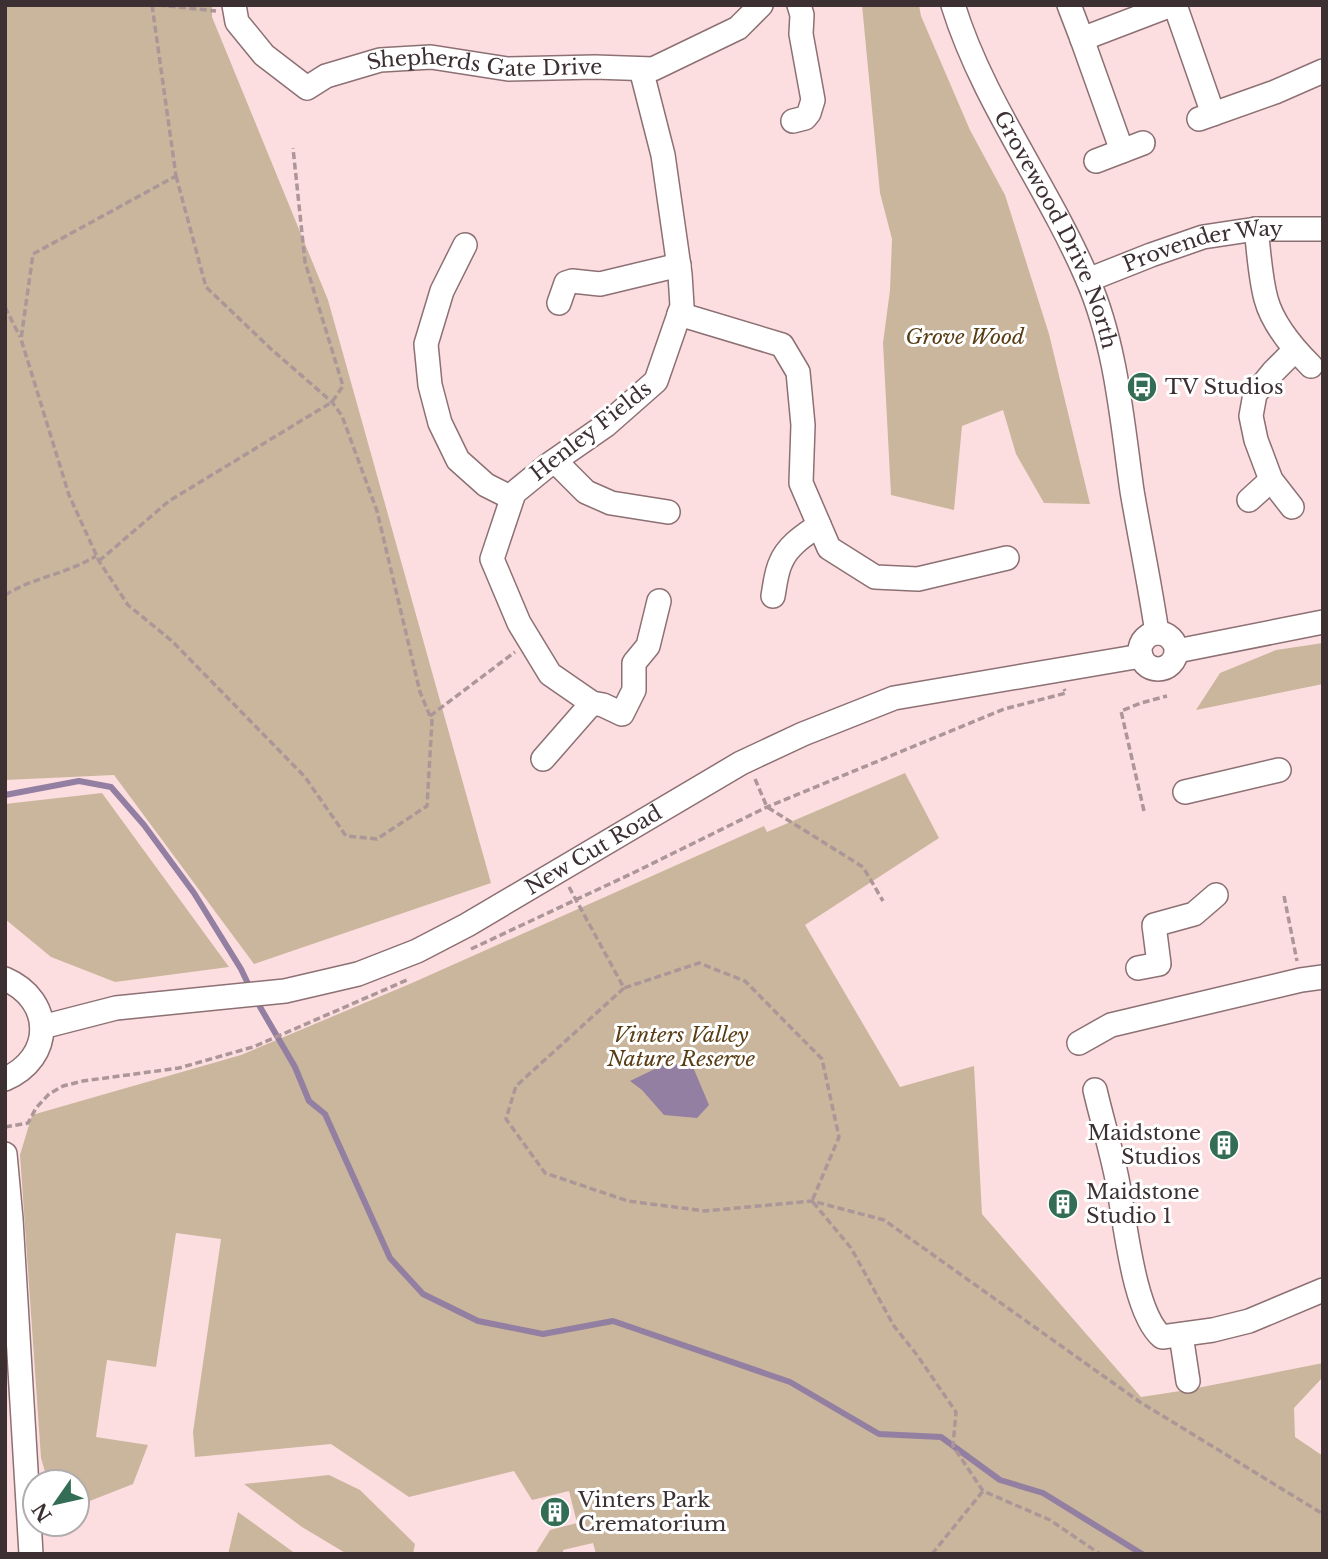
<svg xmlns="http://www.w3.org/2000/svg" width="1328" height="1559" font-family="'Libre Baskerville',serif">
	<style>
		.green { fill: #cab69c }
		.water { fill: #937fa1 }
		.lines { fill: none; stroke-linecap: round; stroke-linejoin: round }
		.stream { stroke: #937fa1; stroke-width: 6 }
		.minor-casing { stroke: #8c7073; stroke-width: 26 }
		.path { stroke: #ad9698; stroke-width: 3.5; stroke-dasharray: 7 3.5; stroke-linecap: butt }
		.minor { stroke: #fff; stroke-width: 23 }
		.labels { text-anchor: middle; stroke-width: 6; stroke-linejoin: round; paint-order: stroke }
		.street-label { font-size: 21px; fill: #3c3032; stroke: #fff }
		.park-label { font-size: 21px; font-style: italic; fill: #593d14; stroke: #fff }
		.poi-label { font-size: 21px; fill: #3c3032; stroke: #fff; text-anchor: start }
	</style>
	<rect width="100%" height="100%" fill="#fddee0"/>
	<path class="green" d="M5,5H212V17L328,300L491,883L254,964L114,775L5,780Z
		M862,5H919L921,16L970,130L1005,195L1049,334L1090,504L1044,503L1016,454L1003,410L962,426L954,510L891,495L883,343L890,290L892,239L880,193Z
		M1323,643V684L1196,710L1220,673L1276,650Z
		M905,773L939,838L805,925L900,1087L974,1066L982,1214L1141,1397L1187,1390L1323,1363V1377L1294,1408L1295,1437L1323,1456V1554H596L593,1543L563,1550V1554H535L550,1530L577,1523L569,1491L532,1500L514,1471L409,1497L331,1444L195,1457L193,1432L221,1239L176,1233L156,1367L107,1360L96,1437L148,1445L133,1484L77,1506V1482H48L41,1458L20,1155L32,1115L241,1055L412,983L764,826L767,832Z
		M102,793L229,967L115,982L51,957L5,919V804Z
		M329,1475L360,1490L415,1544L413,1554H347L302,1527L244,1484Z
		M238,1512L296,1554H228Z"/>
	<path class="water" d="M667,1063L693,1067L709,1105L697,1118L664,1115L642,1090L630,1081Z"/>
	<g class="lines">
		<path class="stream" d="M5,795L79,781L111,787L144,825L194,893L241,969L251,990
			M256,1000L295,1067L309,1101L325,1114L390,1258L423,1294L478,1321L543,1334L613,1321L790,1382L879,1434L941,1437L1000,1480L1043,1493L1142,1554"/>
		<g class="minor-casing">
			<g id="minor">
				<path id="s1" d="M234,5L237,22L264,55L307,88L326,76L380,60L431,57L508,69L595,67L653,69L738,28L761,5"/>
				<path id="s2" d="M953,5C983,102 1047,185 1087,278C1116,344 1122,420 1132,491C1140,538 1150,585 1157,633"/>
				<path d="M1069,5L1082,39L1122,151"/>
				<path d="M1175,5L1213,114"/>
				<path d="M1082,39L1171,5"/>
				<path d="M641,69L663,155L680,274L682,306L656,381L606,425L547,466L514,493L492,559L519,623L550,674L592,703L603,705L622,714L634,690V663L648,646L659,601"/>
				<path d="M1199,119L1275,92L1323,71"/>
				<path d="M793,121L805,118L809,113L813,100L801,34L802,15L799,5"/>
				<path d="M1096,161L1143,143"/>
				<path d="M1256,229C1259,252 1260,277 1266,299C1273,325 1293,348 1311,366"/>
				<path d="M465,245L442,291L426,344L430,385L440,423L458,460L486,485L512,498"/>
				<path id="s3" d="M1088,280L1151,255L1203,237L1256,229H1323"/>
				<path d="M559,303L566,283L572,281L600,284L679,265"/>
				<path d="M679,314L782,345L798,372L803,425L801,483L829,548L875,577L918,579L1007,558"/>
				<path d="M555,461L586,492L611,503L668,512"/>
				<path d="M1249,500L1271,480"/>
				<path d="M1292,507L1271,480L1256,440L1251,416L1255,394L1273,372L1295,350"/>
				<path d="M773,596C775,585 776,572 781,562C788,545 805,535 819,525"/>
				<circle cx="1158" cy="651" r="18"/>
				<path d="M1177,651L1323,622"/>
				<path d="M543,759L592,703"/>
				<path d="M1185,792L1279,770"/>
				<path d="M1138,968L1159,964L1154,925L1194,914L1216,895"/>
				<path d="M5,979C54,1000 54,1058 5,1079"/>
				<path id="s4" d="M42,1027L116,1008L285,991L358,974L417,951L467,925L741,763L803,734L894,698L1141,656"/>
				<path d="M1079,1043L1111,1025L1301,980L1323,977"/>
				<path d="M1095,1090C1102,1120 1111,1149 1117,1179C1125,1218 1133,1313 1162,1337L1213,1330L1249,1321L1323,1290"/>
				<path d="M5,1154L11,1219L31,1554"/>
				<path d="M1181,1335L1188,1381"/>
			</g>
		</g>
		<path class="path" d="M152,5L176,176
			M158,5L216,11
			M176,176L206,287L271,349L332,402L342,416L377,511L420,692L432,721L427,806L377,839L346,836L305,777L172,641L128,605L99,561L69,495L21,339L33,254Z
			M5,307L20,337
			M99,561L169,501L332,402L343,386L305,262L293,148
			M5,595C34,577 67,574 96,556
			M430,716L515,652
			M755,779L767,807L863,867L883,901
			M1144,811L1121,711L1141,703L1167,696
			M569,887L624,988L699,963L745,981L822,1059L839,1137L812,1201L851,1248L894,1326L917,1355L956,1412L953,1446L983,1491L1050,1520L1100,1554
			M1284,896L1297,961
			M471,949L635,872L767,807L1004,709L1066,693L1064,689
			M624,988L516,1086L506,1119L545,1173L628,1201L705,1211L812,1201L884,1220L1140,1402L1323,1514
			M5,1127L28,1123L36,1108L49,1094L63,1086L83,1081L179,1068L253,1047L407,980
			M932,1554L983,1491"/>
		<use href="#minor" class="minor"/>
	</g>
	<defs>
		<g id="bus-disc" transform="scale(1.575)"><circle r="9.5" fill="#336d55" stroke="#fff"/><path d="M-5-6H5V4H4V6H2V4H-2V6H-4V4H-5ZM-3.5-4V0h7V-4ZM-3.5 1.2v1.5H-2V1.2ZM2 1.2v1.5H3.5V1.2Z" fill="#fff"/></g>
		<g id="building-disc" transform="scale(1.575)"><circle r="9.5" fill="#336d55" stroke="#fff"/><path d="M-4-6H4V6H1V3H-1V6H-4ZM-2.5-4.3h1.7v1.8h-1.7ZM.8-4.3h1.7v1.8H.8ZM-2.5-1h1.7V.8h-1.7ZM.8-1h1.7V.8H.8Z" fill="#fff"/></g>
	</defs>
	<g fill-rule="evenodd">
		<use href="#bus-disc" x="1142" y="387"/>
		<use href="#building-disc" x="1224" y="1145"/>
		<use href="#building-disc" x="1063" y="1204"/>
		<use href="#building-disc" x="555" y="1512"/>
	</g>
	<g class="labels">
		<g class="street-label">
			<text dy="7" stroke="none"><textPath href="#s1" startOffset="298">Shepherds Gate Drive</textPath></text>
			<text dy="7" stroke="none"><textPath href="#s2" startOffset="248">Grovewood Drive North</textPath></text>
			<text dy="7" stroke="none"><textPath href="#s3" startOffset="121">Provender Way</textPath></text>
			<text transform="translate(591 431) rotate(-38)" y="7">Henley Fields</text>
			<text dy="7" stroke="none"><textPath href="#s4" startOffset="588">New Cut Road</textPath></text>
		</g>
		<g class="park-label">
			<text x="965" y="344">Grove Wood</text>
			<text x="681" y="1042">Vinters Valley<tspan x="681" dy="24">Nature Reserve</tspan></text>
		</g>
		<g class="poi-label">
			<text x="1165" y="394">TV Studios</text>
			<text x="1201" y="1140" text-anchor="end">Maidstone<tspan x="1201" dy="24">Studios</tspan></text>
			<text x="1086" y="1199">Maidstone<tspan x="1086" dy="24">Studio 1</tspan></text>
			<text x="578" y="1507">Vinters Park<tspan x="578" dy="24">Crematorium</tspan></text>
		</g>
	</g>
	<rect width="1328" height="1559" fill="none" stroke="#3c3032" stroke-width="14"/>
	<g transform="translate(56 1503) rotate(236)"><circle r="33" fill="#ffffff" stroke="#b1acad" stroke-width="2"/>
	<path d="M0-5L12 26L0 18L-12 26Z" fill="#336d55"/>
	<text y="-10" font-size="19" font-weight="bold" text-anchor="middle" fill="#3c3032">N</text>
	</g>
</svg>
